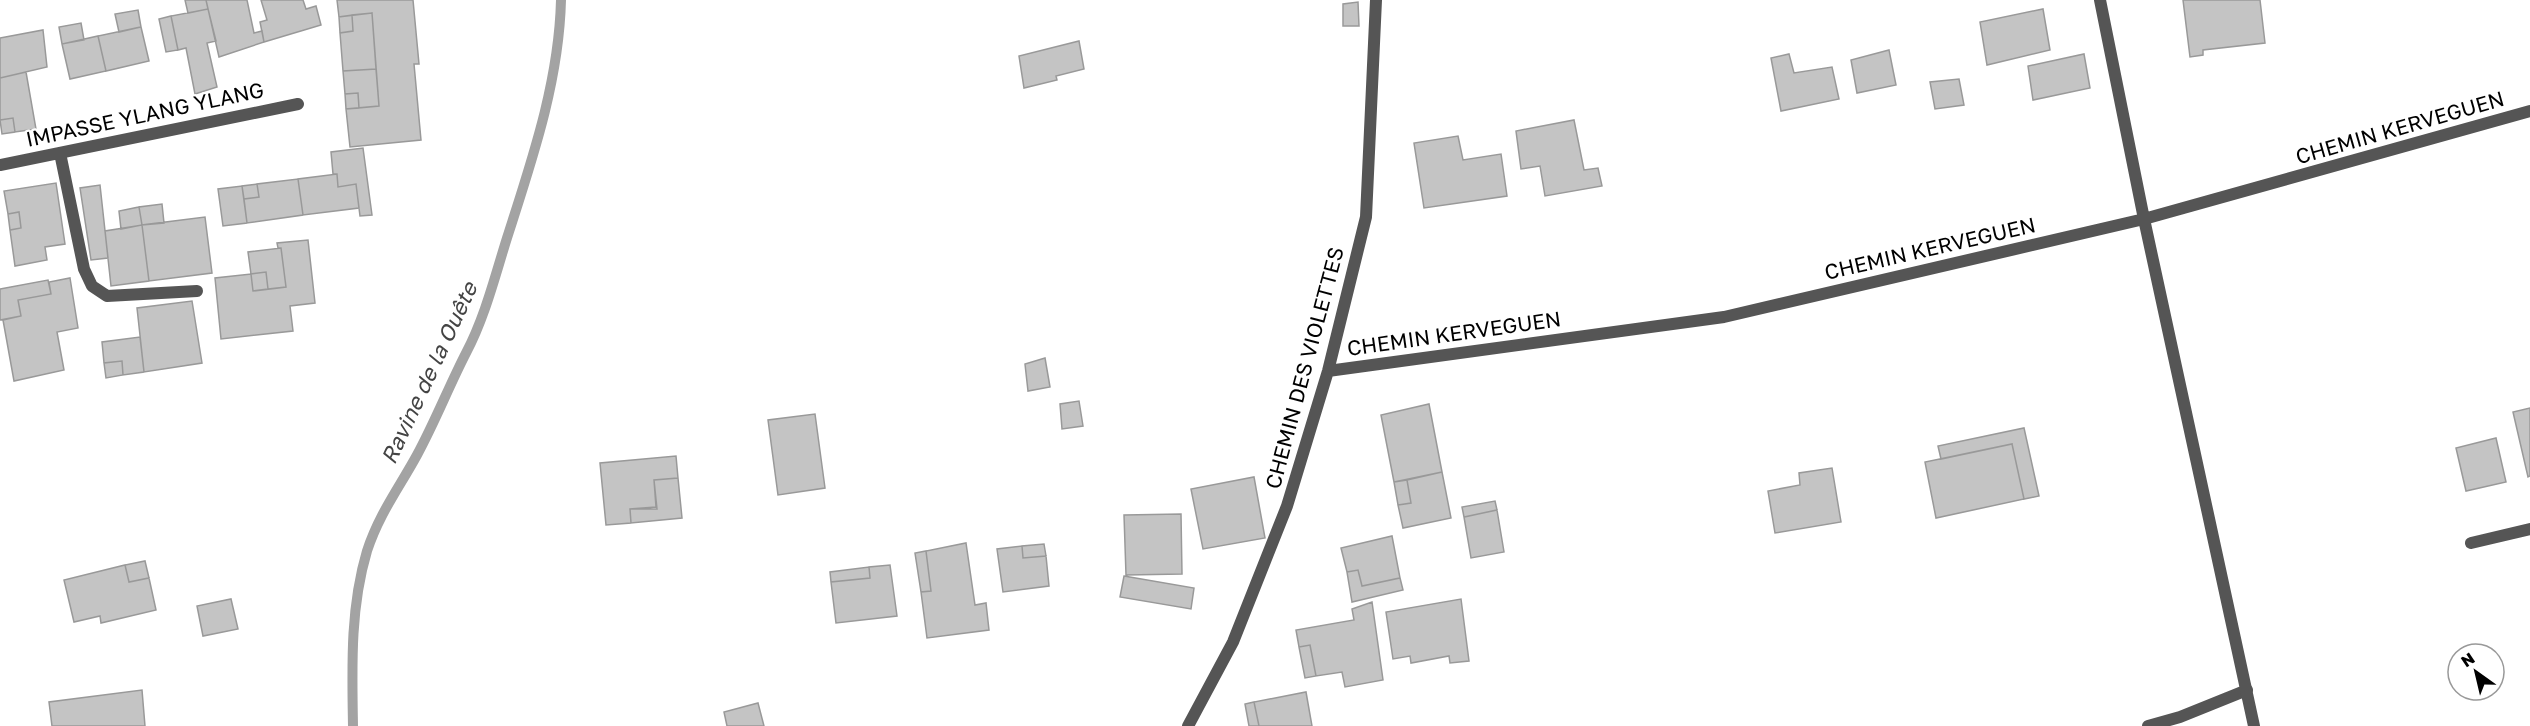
<svg xmlns="http://www.w3.org/2000/svg" width="2530" height="726" font-family="'Golos Text',sans-serif">
	<style>
		.lines { fill: none; stroke-linecap: round; stroke-linejoin: round }
		.stream { stroke: #a3a3a3; stroke-width: 10 }
		.building { fill: #c4c4c4; stroke: #999; stroke-width: 1.5 }
		.lane { stroke: #555; stroke-width: 12 }
		.street { stroke: #555; stroke-width: 12 }
		.labels { text-anchor: middle; stroke-width: 4.5; stroke-linejoin: round; paint-order: stroke }
		.street-label { font-size: 21px; fill: #000; stroke: #fff }
		.water-label { font-size: 22px; font-style: italic; fill: #444; stroke: #fff }
	</style>
	<rect width="100%" height="100%" fill="#fff"/>
	<g class="lines">
		<path class="stream" d="M353,726C352,667 350,608 367,551C379,514 399,488 417,455C435,422 449,386 466,353C485,317 495,276 507,238C532,160 559,82 561,0"/>
	</g>
	<path class="building" d="M185,0H206L208,9L188,13Z
		M206,0H247L254,33L262,31L264,42L219,57Z
		M261,0H303L306,9L316,6L321,25L264,42L260,22L267,20Z
		M337,0H413L419,64H414L421,140L350,147L346,109L379,106L372,13L339,17Z
		M2183,0H2260L2265,43L2203,50V55L2190,57Z
		M1358,2L1359,26H1343V4Z
		M208,9L216,41L207,43L217,87L195,94L186,48L178,50L171,16Z
		M2043,9L2050,50L1987,65L1980,22Z
		M138,10L141,27L119,32L115,14Z
		M372,13L376,69L343,71L340,33L353,31L352,15Z
		M352,15L353,31L340,33L339,17Z
		M171,16L178,50L166,52L159,19Z
		M81,23L84,40L62,44L59,27Z
		M141,27L149,61L106,71L98,36Z
		M43,30L47,67L0,78V38Z
		M98,36L106,71L70,79L62,44Z
		M1079,41L1084,69L1056,76L1057,80L1024,88L1019,56Z
		M1889,50L1896,85L1857,93L1851,60Z
		M1789,54L1794,73L1832,67L1839,99L1781,111L1771,58Z
		M2084,54L2090,88L2033,100L2028,66Z
		M376,69L379,106L359,108L358,93L345,94L343,71Z
		M26,72L36,129L15,132L13,118L0,120V78Z
		M1959,79L1964,105L1935,109L1930,82Z
		M358,93L359,108L346,109L345,94Z
		M13,118L15,132L2,134L0,120Z
		M1574,120L1584,170L1598,168L1602,186L1545,196L1540,166L1521,169L1516,131Z
		M1458,136L1463,160L1501,154L1507,196L1424,208L1414,143Z
		M363,148L372,215L360,216L356,184L338,187L337,174H333L331,152Z
		M337,174L338,187L356,184L359,208L303,215L298,179Z
		M298,179L303,215L247,223L244,199L259,197L257,184Z
		M56,183L65,244L45,247L47,260L15,266L10,230L21,228L19,212L8,214L4,191Z
		M257,184L259,197L244,199L242,186Z
		M100,185L108,258L91,260L80,188Z
		M242,186L247,223L223,226L218,189Z
		M162,204L164,223L142,225L139,207Z
		M139,207L142,225L121,229L119,211Z
		M19,212L21,228L10,230L8,214Z
		M205,217L212,273L149,281L142,225Z
		M142,225L149,281L111,286L105,231Z
		M308,240L315,303L290,306L293,331L221,339L215,278L251,274L253,291L286,287L281,248H278L277,243Z
		M281,248L286,287L268,289L266,272L251,274L248,252Z
		M266,272L268,289L253,291L251,274Z
		M70,278L78,328L57,332L64,370L14,381L3,320L21,316L18,300L51,294L49,282Z
		M48,280L51,294L18,300L21,316L0,320V289Z
		M192,301L202,363L144,372L137,308Z
		M140,337L144,372L123,375L122,361L104,363L102,342Z
		M1045,358L1050,387L1028,391L1025,364Z
		M122,361L123,375L106,378L104,363Z
		M1079,401L1083,426L1062,429L1060,404Z
		M1429,404L1442,472L1394,482L1381,415Z
		M2530,408V476L2528,477L2513,412Z
		M815,414L825,488L778,495L768,420Z
		M2024,428L2039,496L2024,499L2012,444L1941,459L1938,446Z
		M2496,438L2506,482L2466,491L2456,448Z
		M2012,444L2024,499L1936,518L1925,462Z
		M676,456L678,478L654,480L656,507L630,509L631,523L606,525L600,463Z
		M1832,468L1841,522L1775,533L1768,491L1800,485L1799,473Z
		M1442,472L1451,518L1403,528L1398,505L1411,503L1407,480Z
		M1254,477L1265,538L1203,549L1191,489Z
		M678,478L682,518L631,523L630,509H657L654,480Z
		M1407,480L1411,503L1398,505L1394,482Z
		M1495,501L1497,510L1464,517L1462,507Z
		M1497,510L1504,552L1471,558L1464,517Z
		M1181,514L1182,574L1126,575L1124,515Z
		M1392,536L1400,578L1362,586L1358,570L1347,572L1341,548Z
		M966,543L975,605L986,603L989,630L927,638L921,592L931,591L926,551Z
		M1044,544L1046,556L1023,558L1022,546Z
		M1022,546L1023,558L1046,556L1049,586L1003,592L997,549Z
		M926,551L931,591L921,592L915,553Z
		M145,561L149,578L129,582L125,565Z
		M125,565L129,582L149,578L156,610L101,623L100,616L74,622L64,580Z
		M890,565L897,616L836,623L831,582L870,578L869,567Z
		M869,567L870,578L831,582L830,572Z
		M1358,570L1362,586L1400,578L1403,590L1352,602L1347,572Z
		M1124,576L1194,588L1191,609L1120,597Z
		M231,599L238,629L203,636L197,606Z
		M1461,599L1469,661L1450,663L1449,656L1411,663L1410,656L1393,659L1386,612Z
		M1372,602L1383,680L1345,687L1342,672L1316,676L1310,645L1299,647L1296,630L1354,620L1352,609Z
		M1310,645L1316,676L1305,678L1299,647Z
		M142,690L145,726H52L49,702Z
		M1306,692L1312,726H1259L1254,702Z
		M1254,702L1259,726H1249L1245,704Z
		M758,703L764,726H727L724,712Z"/>
	<g class="lines">
		<path class="lane" d="M2471,543L2530,529
			M2148,726L2180,717L2247,690"/>
		<path class="street" d="M2100,0L2144,219L2254,726
			M60,153L84,269L92,286L107,296L197,291
			M0,165L298,104
			M1328,371L1724,317L2144,219L2530,111
			M1188,726L1233,642L1287,506L1328,371L1366,217L1376,0"/>
	</g>
	<g class="labels">
		<g class="street-label">
			<text transform="translate(145 115) rotate(-12)" y="7">IMPASSE YLANG YLANG</text>
			<text transform="translate(2400 128) rotate(-16)" y="7">CHEMIN KERVEGUEN</text>
			<text transform="translate(1930 249) rotate(-13)" y="7">CHEMIN KERVEGUEN</text>
			<text transform="translate(1454 334) rotate(-8)" y="7">CHEMIN KERVEGUEN</text>
			<text transform="translate(1305 368) rotate(-75)" y="7">CHEMIN DES VIOLETTES</text>
		</g>
		<g class="water-label">
			<text transform="translate(429 373) rotate(-65)" y="8">Ravine de la Ouête</text>
		</g>
	</g>
	<g transform="translate(2476 672) rotate(326)"><circle r="28" fill="#ffffff" stroke="#999999" stroke-width="1.5"/>
	<path d="M0-4.5L10 22L0 15L-10 22Z" fill="#000000"/>
	<text y="-9" font-size="16" font-weight="bold" text-anchor="middle" fill="#000000">N</text>
	</g>
</svg>
